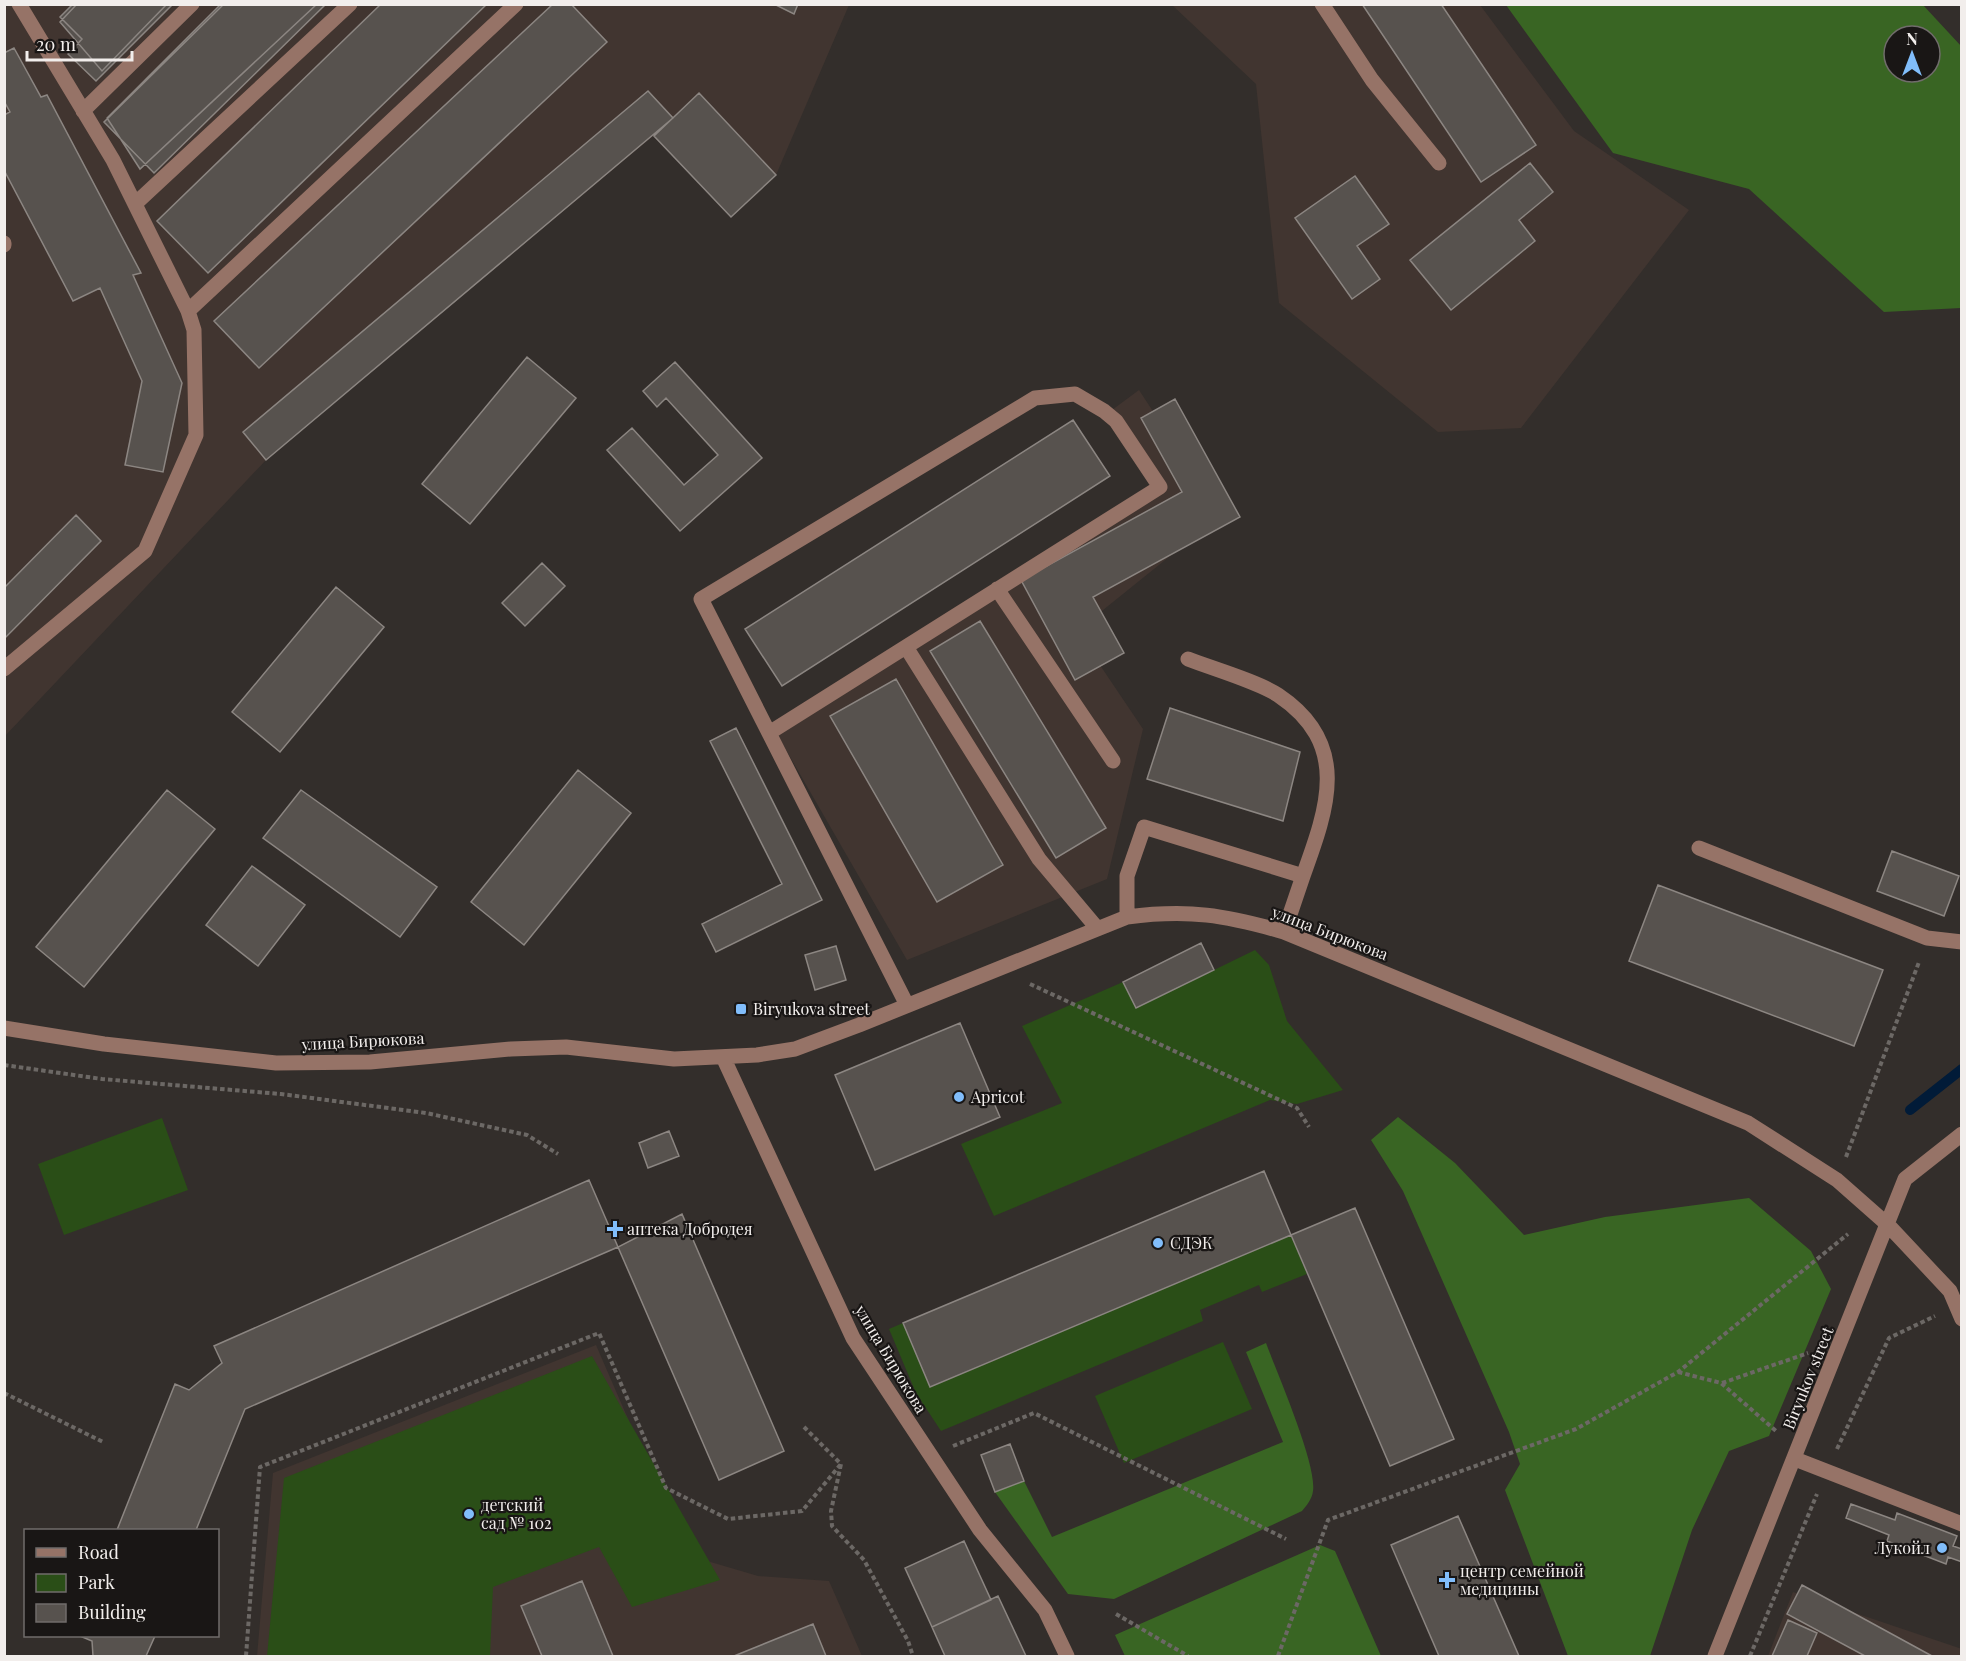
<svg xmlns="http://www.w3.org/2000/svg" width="1966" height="1661" font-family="'Playfair Display',serif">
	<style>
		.built { fill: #413530 }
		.green { fill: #2a4e17 }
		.forest { fill: #396523; fill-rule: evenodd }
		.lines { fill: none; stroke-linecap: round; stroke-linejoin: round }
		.stream { stroke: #011b38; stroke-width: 10 }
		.building { fill: #57524e; stroke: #8c8682; stroke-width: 1.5 }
		.path { stroke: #6c6865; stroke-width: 4; stroke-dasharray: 4.5 3; stroke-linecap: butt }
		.minor { stroke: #967367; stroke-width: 15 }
		.poi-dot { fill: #81bdfa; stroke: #191615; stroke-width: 2 }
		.labels { text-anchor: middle; stroke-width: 4.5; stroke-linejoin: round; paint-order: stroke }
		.street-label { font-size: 16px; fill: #f2eeec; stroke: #191615 }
		.poi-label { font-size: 16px; fill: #f2eeec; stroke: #191615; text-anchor: start }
	</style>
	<rect width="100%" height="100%" fill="#332e2b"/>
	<path class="built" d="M5,5H849L776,175L731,217L653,136L266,460L5,736Z
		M1172,5H1480L1574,131L1689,210L1521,428L1438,432L1279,303L1256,84Z
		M1139,390L1221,515L1077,631L1143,729L1107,879L907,960L778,736L1164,488L1112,410Z
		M596,1345L687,1555L758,1576L829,1581L862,1656H257L273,1473Z
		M1793,1592L1962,1649L1961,1656H1768Z"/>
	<path class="green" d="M1255,950L1269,965L1287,1021L1343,1090L1297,1104L1270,1100L994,1216L961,1144L1062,1103L1022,1026L1123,982L1136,1008Z
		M162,1118L188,1190L64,1235L38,1164Z
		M1291,1235L1307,1274L1262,1292L1259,1285L1200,1310L1203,1321L941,1431L916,1393L889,1329L903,1323L931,1387Z
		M1223,1342L1252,1409L1124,1463L1095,1396Z
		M592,1356L720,1580L632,1607L599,1547L493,1587L490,1656H267L284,1478Z"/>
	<path class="forest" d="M1506,5H1923L1961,46V308L1884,312L1749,189L1613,153ZM1894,36H1930V72H1894Z
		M1398,1117L1455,1163L1524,1235L1605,1217L1749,1198L1811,1251L1831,1289L1769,1436L1729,1451L1692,1530L1650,1656H1568L1505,1490L1520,1464L1509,1432L1403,1191L1371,1140Z
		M1266,1343C1277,1373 1317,1464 1313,1491C1312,1499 1307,1505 1302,1511L1114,1599L1068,1594L995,1492L1024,1481L1052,1537L1283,1442L1246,1352Z
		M1320,1545L1335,1551L1381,1656H1125L1115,1635Z"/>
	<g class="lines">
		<path class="stream" d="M1910,1110L1962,1069"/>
	</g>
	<path class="building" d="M73,4H173L96,81L68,54L82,39L60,17Z
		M77,4H167L102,71L60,22Z
		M221,4H317L140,169L107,118Z
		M224,4H326L154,173L104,122Z
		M381,4H487L208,273L157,221Z
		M553,4H571L607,42L259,368L214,321Z
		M774,4H798L794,14Z
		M1362,4H1441L1536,145L1481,182Z
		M14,48L41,97L47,95L141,273L133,275L182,383L163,472L125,465L142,381L100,288L73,301L4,170V115L10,112L4,101V53Z
		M648,91L673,118L266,460L243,432Z
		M699,93L776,175L731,217L654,136Z
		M1530,163L1553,192L1519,220L1535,241L1451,310L1410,260Z
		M1355,176L1389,224L1357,246L1380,279L1352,299L1295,218Z
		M527,357L576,398L470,524L422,484Z
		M675,362L762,458L680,531L607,450L632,428L684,485L718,455L666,398L657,407L643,391Z
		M1175,399L1240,517L1093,597L1124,653L1075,680L1021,580L1182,492L1141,418Z
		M1073,420L1110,476L782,686L745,629Z
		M76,515L101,541L4,639V588Z
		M542,563L565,586L525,626L502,603Z
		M336,587L384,627L280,752L232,712Z
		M980,621L1106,828L1056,858L930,651Z
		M896,679L1003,865L937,902L830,716Z
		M1170,708L1300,752L1283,821L1147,779Z
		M736,728L822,900L716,952L702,924L782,884L710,741Z
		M578,770L631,813L524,945L471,902Z
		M167,790L215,829L84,987L36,947Z
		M301,790L437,887L400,937L263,838Z
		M1892,851L1959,876L1944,916L1877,891Z
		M252,866L305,905L258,966L206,925Z
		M1658,885L1883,970L1854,1046L1629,961Z
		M1201,943L1214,970L1136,1008L1123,982Z
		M836,946L846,980L815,990L805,955Z
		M960,1023L1000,1117L875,1170L835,1075Z
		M669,1131L679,1156L648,1168L639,1143Z
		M1264,1171L1291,1235L930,1387L903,1323Z
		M589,1180L618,1247L245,1409L196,1530H117L175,1384L189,1390L222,1363L214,1346Z
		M1355,1208L1454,1439L1390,1466L1291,1235Z
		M682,1214L784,1451L719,1480L618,1247Z
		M1010,1444L1024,1481L995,1492L981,1455Z
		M1851,1504L1895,1520L1897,1513L1957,1536L1953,1546L1962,1549V1562L1948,1557L1946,1564L1887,1541L1889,1535L1846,1518Z
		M1458,1516L1519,1656H1439L1391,1545Z
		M964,1541L991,1600L932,1627L905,1568Z
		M582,1581L613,1656H542L521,1606Z
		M1802,1585L1932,1656H1865L1787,1614Z
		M998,1596L1026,1656H945L932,1627Z
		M1788,1620L1817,1633L1807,1656H1772Z
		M813,1624L826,1656H734Z
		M80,1636H155L146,1656H93L92,1641Z"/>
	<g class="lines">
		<path class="path" d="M1030,984L1297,1108L1309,1127
			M4,1065L102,1079L281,1094L426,1113L527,1135L558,1154
			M1846,1157L1919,962
			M1678,1372L1721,1383L1776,1431
			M1722,1383L1808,1353
			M4,1393L103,1442
			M804,1427L841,1464L831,1511L832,1526L864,1560L908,1641L913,1656
			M953,1446L1034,1413L1286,1539
			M1837,1449L1889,1338L1935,1316
			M1116,1614L1188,1656
			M246,1656L260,1467L599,1333L666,1488L728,1519L802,1511L841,1464
			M1278,1656L1328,1520L1576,1429L1678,1372L1848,1234
			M1750,1656L1817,1494"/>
		<path class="minor" d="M1322,4L1372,80L1439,163
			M83,111L192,4
			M135,204L350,4
			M4,243V245
			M188,311L516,4
			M997,589L1113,761
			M906,647L1039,859L1097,928
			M1188,659C1211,668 1259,682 1278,695C1351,744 1328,807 1303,876
			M4,669L145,551L196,435L194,330L188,311L113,160L19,4
			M769,733L1160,487L1116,421L1104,411L1075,394L1035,398L701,599L907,1005
			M1699,848L1927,938L1962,942
			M1127,917V876L1144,827L1303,876L1284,932
			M4,1028L104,1044L276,1063L370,1062L511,1049L566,1047L674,1059L757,1055L795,1049L859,1025L1127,917C1189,909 1225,915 1284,932L1748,1123L1837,1180L1888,1225L1950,1291L1962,1319
			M723,1057L853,1338L980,1530L1045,1610L1067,1656
			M1795,1459L1962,1524
			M1715,1656L1905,1179L1962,1134"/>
	</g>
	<g class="poi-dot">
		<rect x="735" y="1003" width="12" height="12" rx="3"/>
		<circle cx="959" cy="1097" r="6"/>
		<path d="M612 1220h6v6h6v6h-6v6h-6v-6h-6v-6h6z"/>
		<circle cx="1158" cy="1243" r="6"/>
		<circle cx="469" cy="1514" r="6"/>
		<circle cx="1942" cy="1548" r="6"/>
		<path d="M1444 1571h6v6h6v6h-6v6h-6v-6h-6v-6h6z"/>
	</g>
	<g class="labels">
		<g class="street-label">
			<text transform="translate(1330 933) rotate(21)" y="6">улица Бирюкова</text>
			<text transform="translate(363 1041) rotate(-3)" y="6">улица Бирюкова</text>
			<text transform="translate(891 1359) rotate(59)" y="6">улица Бирюкова</text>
			<text transform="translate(1808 1378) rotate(-68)" y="6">Biryukov street</text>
		</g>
		<g class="poi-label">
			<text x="753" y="1015">Biryukova street</text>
			<text x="971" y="1103">Apricot</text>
			<text x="627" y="1235">аптека Добродея</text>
			<text x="1170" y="1249">СДЭК</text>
			<text x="481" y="1511">детский<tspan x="481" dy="18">сад № 102</tspan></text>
			<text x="1930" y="1554" text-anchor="end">Лукойл</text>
			<text x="1460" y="1577">центр семейной<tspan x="1460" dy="18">медицины</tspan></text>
		</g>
	</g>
	<rect width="1966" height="1661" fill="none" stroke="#f2eeec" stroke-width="12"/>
	<rect x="24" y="1529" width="195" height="108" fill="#191615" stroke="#706c6b" stroke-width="1.5"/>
	<rect x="36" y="1548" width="30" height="9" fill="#967367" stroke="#706c6b" stroke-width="1.5"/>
	<text x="78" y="1559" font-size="18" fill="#f2eeec">Road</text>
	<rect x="36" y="1574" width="30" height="18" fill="#2a4e17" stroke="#706c6b" stroke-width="1.5"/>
	<text x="78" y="1589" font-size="18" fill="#f2eeec">Park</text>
	<rect x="36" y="1604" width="30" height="18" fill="#57524e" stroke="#706c6b" stroke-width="1.5"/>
	<text x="78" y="1619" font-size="18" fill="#f2eeec">Building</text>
	<g transform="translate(1912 54)"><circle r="28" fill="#191615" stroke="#706c6b" stroke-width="1.5"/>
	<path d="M0-4.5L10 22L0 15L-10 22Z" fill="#81bdfa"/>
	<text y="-9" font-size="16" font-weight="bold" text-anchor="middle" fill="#f2eeec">N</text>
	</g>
	<path d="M27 51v9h105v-9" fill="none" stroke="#f2eeec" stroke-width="3"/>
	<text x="36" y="51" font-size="18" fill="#f2eeec" stroke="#191615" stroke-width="4.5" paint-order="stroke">20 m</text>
</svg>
